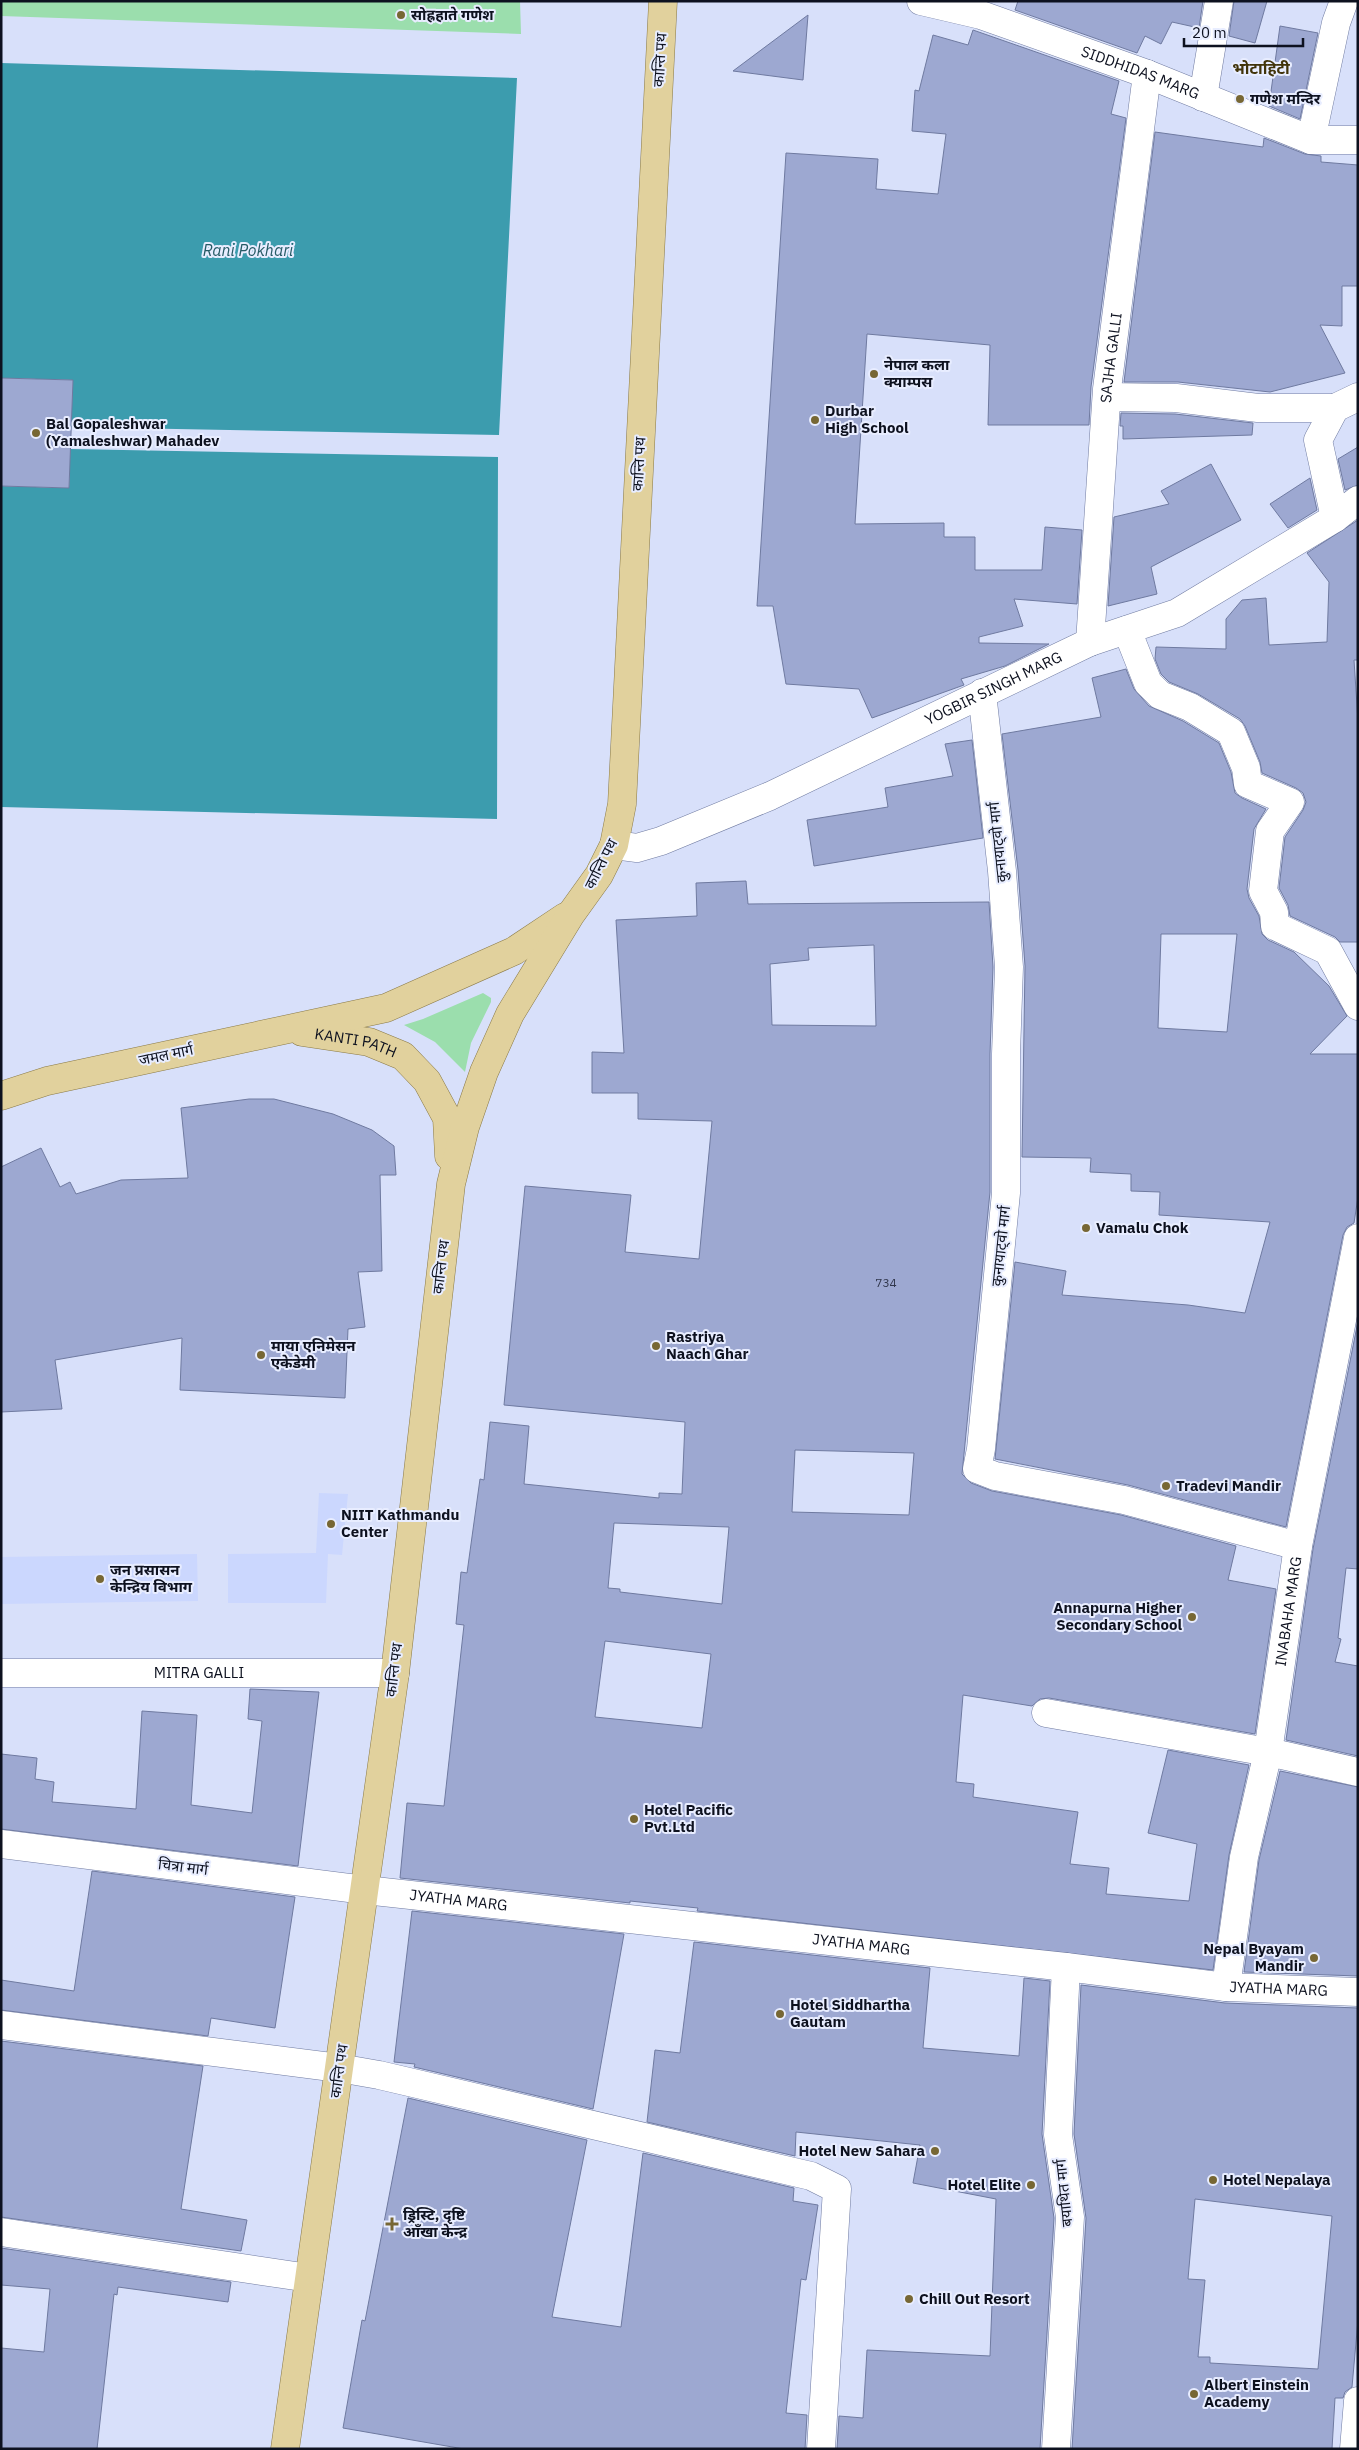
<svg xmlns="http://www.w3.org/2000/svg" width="1359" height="2450" font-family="'IBM Plex Sans','Noto Sans Devanagari',sans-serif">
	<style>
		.built { fill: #cbd7fe }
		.green { fill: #9bdead }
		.water { fill: #3c9cae }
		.building { fill: #9da8d1; stroke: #6f7aa0; fill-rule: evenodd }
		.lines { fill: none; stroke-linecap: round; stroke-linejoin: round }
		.minor-casing { stroke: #707ba1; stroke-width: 29 }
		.major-casing { stroke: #8a7a47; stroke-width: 29 }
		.minor { stroke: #fff; stroke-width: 28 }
		.major { stroke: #e1d19d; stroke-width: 28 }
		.poi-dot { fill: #776734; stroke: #e8edff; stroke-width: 2 }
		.labels { text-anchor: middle; stroke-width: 4; stroke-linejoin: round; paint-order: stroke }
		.number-label { font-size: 12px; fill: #31374c }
		.poi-label { font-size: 15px; font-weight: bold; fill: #0d111f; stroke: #e8edff; text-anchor: start }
		.street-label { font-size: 15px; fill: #0d111f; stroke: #e8edff }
		.neighbourhood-label { font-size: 16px; font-weight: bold; fill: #41340a; stroke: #e8edff }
		.water-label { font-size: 16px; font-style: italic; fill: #265b66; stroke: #e8edff }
	</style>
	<rect width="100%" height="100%" fill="#d8e0fa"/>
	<path class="built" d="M319,1493L348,1494L342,1555L328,1554L326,1603H228V1554L316,1553Z
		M197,1554L198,1601L1,1604V1557Z"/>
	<path class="green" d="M1,1H520L521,34L1,16Z
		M483,993L491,998V1002L471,1043L465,1072L435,1042L404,1025L423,1019Z"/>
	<path class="water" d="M1,63L517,78L499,435L70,427L73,380L1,378Z
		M70,449L498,457L497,819L1,807V486L69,488Z"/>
	<path class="building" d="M1018,1H1203L1199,28L1172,22L1161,44L1145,36L1137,53L1015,10Z
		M1234,1H1267L1255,43L1229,36Z
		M808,15L803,80L733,71Z
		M1280,26L1318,33L1300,119L1269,106Z
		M973,30L1119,81L1111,114L1126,118L1091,387L1089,425H988L990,345L867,334L855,524L944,523V537H975V570H1042L1045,527L1082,530L1077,604L1014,599L1023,626L979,637V643L1049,644L1005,666L961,679L964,685L872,718L859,689L786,684L773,606H757L786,153L878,159L876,189L938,194L946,134L912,131L915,90L919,91L933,35L968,45Z
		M1155,132L1263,147L1264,138L1305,154L1321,156V162L1358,165V286H1342V326L1320,325L1345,373L1270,392L1178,382H1124Z
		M1,378L73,380L69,488L1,486Z
		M1121,413L1175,414L1253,423L1252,435L1123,439V426H1120Z
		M1358,447V485L1345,490L1338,459Z
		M1211,464L1241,520L1151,567L1157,594L1108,606L1114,517L1169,504L1161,491Z
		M1310,478L1317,510L1288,528L1270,504Z
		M1358,520V660H1354L1358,721V942H1340L1335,937L1290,916L1288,905L1279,888L1285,837L1303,810L1306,802L1303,793L1296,788L1262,773L1260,762L1245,726L1240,719L1198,694L1169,682L1161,674L1155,659L1156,647L1226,649V619L1242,600L1266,598L1269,645L1327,642L1329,582L1307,553Z
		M1126,669L1134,689L1149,706L1183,721L1219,743L1231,772L1235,793L1242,798L1266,809L1254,829L1247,889L1249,898L1259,916L1262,934L1268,940L1294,952L1329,986L1347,1016L1310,1054H1358V1197L1354,1223L1347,1227L1343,1235L1286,1527L1128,1485L995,1459L1015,1262L1066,1271L1062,1295L1188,1305L1245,1313L1270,1222L1159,1215L1160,1192L1131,1191V1174L1090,1172L1091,1158L1022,1157L1025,966L1018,870L1002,734L1101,717L1092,678ZM1161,934H1237L1227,1032L1158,1028Z
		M972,740L983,838L814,866L807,820L888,807L885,788L953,776L945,744Z
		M746,881L748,904L989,902L993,967L990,1054V1192L962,1474L971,1483L992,1491L1121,1515L1236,1546L1228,1580L1276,1589L1255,1734L1049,1698L1040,1699L1032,1706L963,1695L956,1782L974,1784L973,1797L1078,1812L1070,1864L1109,1868L1106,1894L1189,1901L1197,1844L1148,1833L1168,1750L1249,1765L1229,1855L1213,1970L697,1911L698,1908L630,1901V1903L400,1878L407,1803L444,1806L464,1625L456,1624L461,1572L467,1573L480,1479L484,1480L490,1422L529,1426L524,1484L659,1498V1493L682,1494L685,1422L504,1405L525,1186L631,1195L625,1252L699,1259L712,1121L638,1119V1093H592V1052L624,1053L616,920L697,916L696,883ZM874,945L876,1026L772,1025L770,964L809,960L808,948ZM795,1450L914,1453L909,1515L792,1512ZM614,1523L729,1527L722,1604L620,1592V1589L608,1588ZM605,1641L711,1654L702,1728L595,1717Z
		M249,1099H274L333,1114L372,1130L394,1146L396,1175H380L382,1271L358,1272L365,1327L348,1329L345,1398L180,1390L182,1338L55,1360L62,1409L1,1412V1167L41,1148L60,1187L70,1182L76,1194L121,1180L188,1178L181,1108Z
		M1358,1321V1569L1346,1568L1338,1638L1341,1639L1335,1662L1358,1666V1756L1286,1740L1313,1549Z
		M250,1689L319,1692L298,1866L1,1829V1754L37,1758L35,1779L54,1782L52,1802L136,1809L142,1711L197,1715L191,1805L252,1813L262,1721L248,1719Z
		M1280,1771L1358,1787V1976L1244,1972L1259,1860Z
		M92,1871L295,1897L275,2028L211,2018L208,2036L1,2010V1980L74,1991Z
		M412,1911L624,1934L593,2109L414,2067L415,2064L394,2062Z
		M694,1942L930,1968L923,2048L1019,2056L1024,1978L1050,1981L1042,2134L1054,2218L1040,2449H837L839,2416L863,2418L867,2350L990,2356L996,2199L913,2183L920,2145L796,2132L795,2156L647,2122L655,2050L680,2053Z
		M1081,1985L1225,2003L1358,2008V2320L1352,2387L1345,2392L1343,2398H1335L1332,2449H1072L1086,2218L1074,2134ZM1195,2199L1332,2216L1318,2369L1210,2363V2357H1198L1205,2280L1188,2279Z
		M1,2041L203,2066L181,2209L247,2220L241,2251L1,2217Z
		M408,2098L587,2140L552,2317L621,2327L643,2153L794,2188L793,2201L818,2205L806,2280L801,2279L786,2413L807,2415L805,2449H464L343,2428L362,2320L365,2321Z
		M1,2248L231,2282L228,2302L118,2287L117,2295L114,2294L97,2449H1V2348L44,2352L50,2289L1,2285Z"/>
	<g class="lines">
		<g class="minor-casing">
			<g id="minor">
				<path id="s1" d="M921,1L981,15L1147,74L1311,140H1358"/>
				<path d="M1203,97L1219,1"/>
				<path d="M1311,140L1336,23L1344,1"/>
				<path d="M1107,397L1176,398L1258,408H1335"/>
				<path d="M1335,518L1318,440L1335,408L1358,397"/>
				<path d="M1127,630L1148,683L1160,695L1190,707L1231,732L1246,768L1248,784L1290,802L1270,831L1263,891L1274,912L1275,926L1328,951L1358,1006"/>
				<path id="s2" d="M1090,642L1107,389L1147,74"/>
				<path d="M982,693L1002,871L1009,967L1006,1054V1193L981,1449L977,1469L995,1476L1124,1500L1298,1546"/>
				<path id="s3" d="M614,845L637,848L661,841L770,796L1090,642L1177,613L1335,518L1358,500"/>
				<path id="s4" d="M1,1673H395"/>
				<path d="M1046,1713L1268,1752L1358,1772"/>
				<path id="s5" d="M1,1844L365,1890L1066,1967L1226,1987L1358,1992"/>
				<path id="s6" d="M1226,1987L1244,1857L1268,1752L1298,1546L1358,1238"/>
				<path d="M1,2025L339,2068L379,2075L811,2176L837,2189L821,2449"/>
				<path d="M1,2232L309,2278"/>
				<path d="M1056,2449L1070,2217L1058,2135L1066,1967"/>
				<path d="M1354,2449L1358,2401"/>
			</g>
		</g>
		<g class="major-casing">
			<g id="major">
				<path id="s7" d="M302,1032L369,1042L403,1056L427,1081L447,1118L449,1156"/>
				<path d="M1,1096L47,1081L386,1008L514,951L565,917"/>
				<path d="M285,2449L395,1673L451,1184L465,1127L484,1072L510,1014L571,914L599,875L614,845L622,804L663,1"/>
			</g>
		</g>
		<use href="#minor" class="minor"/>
		<use href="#major" class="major"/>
	</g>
	<g class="poi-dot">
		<circle cx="401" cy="15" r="5"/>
		<circle cx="1240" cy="99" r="5"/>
		<circle cx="874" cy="374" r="5"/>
		<circle cx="815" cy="420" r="5"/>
		<circle cx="36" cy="433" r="5"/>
		<circle cx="1086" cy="1228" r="5"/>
		<circle cx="656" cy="1346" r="5"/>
		<circle cx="261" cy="1355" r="5"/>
		<circle cx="1166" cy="1486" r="5"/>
		<circle cx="331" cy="1524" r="5"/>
		<circle cx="100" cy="1579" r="5"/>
		<circle cx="1192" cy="1617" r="5"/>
		<circle cx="634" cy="1819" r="5"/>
		<circle cx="1314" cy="1958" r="5"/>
		<circle cx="780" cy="2014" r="5"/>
		<circle cx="935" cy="2151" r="5"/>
		<circle cx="1213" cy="2180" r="5"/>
		<circle cx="1031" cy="2185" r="5"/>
		<path d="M389.5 2216.5h5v5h5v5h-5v5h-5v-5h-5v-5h5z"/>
		<circle cx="909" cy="2299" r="5"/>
		<circle cx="1194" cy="2394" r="5"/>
	</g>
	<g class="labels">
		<g class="number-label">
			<text x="886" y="1287">734</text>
		</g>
		<g class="poi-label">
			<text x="411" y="20">सोह्रहाते गणेश</text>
			<text x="1250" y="104">गणेश मन्दिर</text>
			<text x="884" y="370">नेपाल कला<tspan x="884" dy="17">क्याम्पस</tspan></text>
			<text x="825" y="416">Durbar<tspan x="825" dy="17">High School</tspan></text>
			<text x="46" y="429">Bal Gopaleshwar<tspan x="46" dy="17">(Yamaleshwar) Mahadev</tspan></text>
			<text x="1096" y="1233">Vamalu Chok</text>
			<text x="666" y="1342">Rastriya<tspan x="666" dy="17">Naach Ghar</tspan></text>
			<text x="271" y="1351">माया एनिमेसन<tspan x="271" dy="17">एकेडेमी</tspan></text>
			<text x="1176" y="1491">Tradevi Mandir</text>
			<text x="341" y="1520">NIIT Kathmandu<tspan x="341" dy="17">Center</tspan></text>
			<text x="110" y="1575">जन प्रसासन<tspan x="110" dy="17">केन्द्रिय विभाग</tspan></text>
			<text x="1182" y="1613" text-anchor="end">Annapurna Higher<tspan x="1182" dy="17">Secondary School</tspan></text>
			<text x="644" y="1815">Hotel Pacific<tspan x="644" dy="17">Pvt.Ltd</tspan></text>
			<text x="1304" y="1954" text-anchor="end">Nepal Byayam<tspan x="1304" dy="17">Mandir</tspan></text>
			<text x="790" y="2010">Hotel Siddhartha<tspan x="790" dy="17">Gautam</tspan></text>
			<text x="925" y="2156" text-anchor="end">Hotel New Sahara</text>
			<text x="1223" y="2185">Hotel Nepalaya</text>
			<text x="1021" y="2190" text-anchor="end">Hotel Elite</text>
			<text x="403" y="2220">ड्रिस्टि, दृष्टि<tspan x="403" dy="17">आँखा केन्द्र</tspan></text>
			<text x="919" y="2304">Chill Out Resort</text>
			<text x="1204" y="2390">Albert Einstein<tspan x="1204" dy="17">Academy</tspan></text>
		</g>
		<g class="street-label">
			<text transform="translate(660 60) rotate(-87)" y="5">कान्ति पथ</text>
			<text dy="5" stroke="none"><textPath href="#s1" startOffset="231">SIDDHIDAS MARG</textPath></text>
			<text dy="5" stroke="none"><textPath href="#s2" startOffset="285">SAJHA GALLI</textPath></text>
			<text transform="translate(639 464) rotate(-87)" y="5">कान्ति पथ</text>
			<text dy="5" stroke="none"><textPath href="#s3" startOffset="414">YOGBIR SINGH MARG</textPath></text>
			<text transform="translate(998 842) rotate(-96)" y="5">कुनायाट्वो मार्ग</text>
			<text transform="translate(601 864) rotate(-63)" y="5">कान्ति पथ</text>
			<text dy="5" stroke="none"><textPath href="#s7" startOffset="55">KANTI PATH</textPath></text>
			<text transform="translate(166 1055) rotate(-12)" y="5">जमल मार्ग</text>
			<text transform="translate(1001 1246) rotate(-84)" y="5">कुनायाट्वो मार्ग</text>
			<text transform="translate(441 1267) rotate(-83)" y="5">कान्ति पथ</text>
			<text dy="5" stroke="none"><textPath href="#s6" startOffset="381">INABAHA MARG</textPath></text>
			<text transform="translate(394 1670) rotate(-83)" y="5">कान्ति पथ</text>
			<text dy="5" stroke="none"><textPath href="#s4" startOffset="198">MITRA GALLI</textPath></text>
			<text transform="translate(183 1867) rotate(7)" y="5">चित्रा मार्ग</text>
			<text dy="5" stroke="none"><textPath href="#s5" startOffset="461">JYATHA MARG</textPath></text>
			<text dy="5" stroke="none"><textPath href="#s5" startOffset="866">JYATHA MARG</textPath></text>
			<text dy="5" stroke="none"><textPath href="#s5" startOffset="1286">JYATHA MARG</textPath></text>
			<text transform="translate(339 2071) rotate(-82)" y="5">कान्ति पथ</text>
			<text transform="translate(1064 2193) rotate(-96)" y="5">बयाथित मार्ग</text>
		</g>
		<g class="neighbourhood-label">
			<text x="1261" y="74">भोटाहिटी</text>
		</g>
		<g class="water-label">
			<text x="248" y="256">Rani Pokhari</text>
		</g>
	</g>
	<rect width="1359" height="2450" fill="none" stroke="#0d111f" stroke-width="5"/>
	<path d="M1184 38v8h119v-8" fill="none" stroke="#0d111f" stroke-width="2.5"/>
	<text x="1192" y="38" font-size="15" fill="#0d111f" stroke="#e8edff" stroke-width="4" paint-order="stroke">20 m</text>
</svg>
